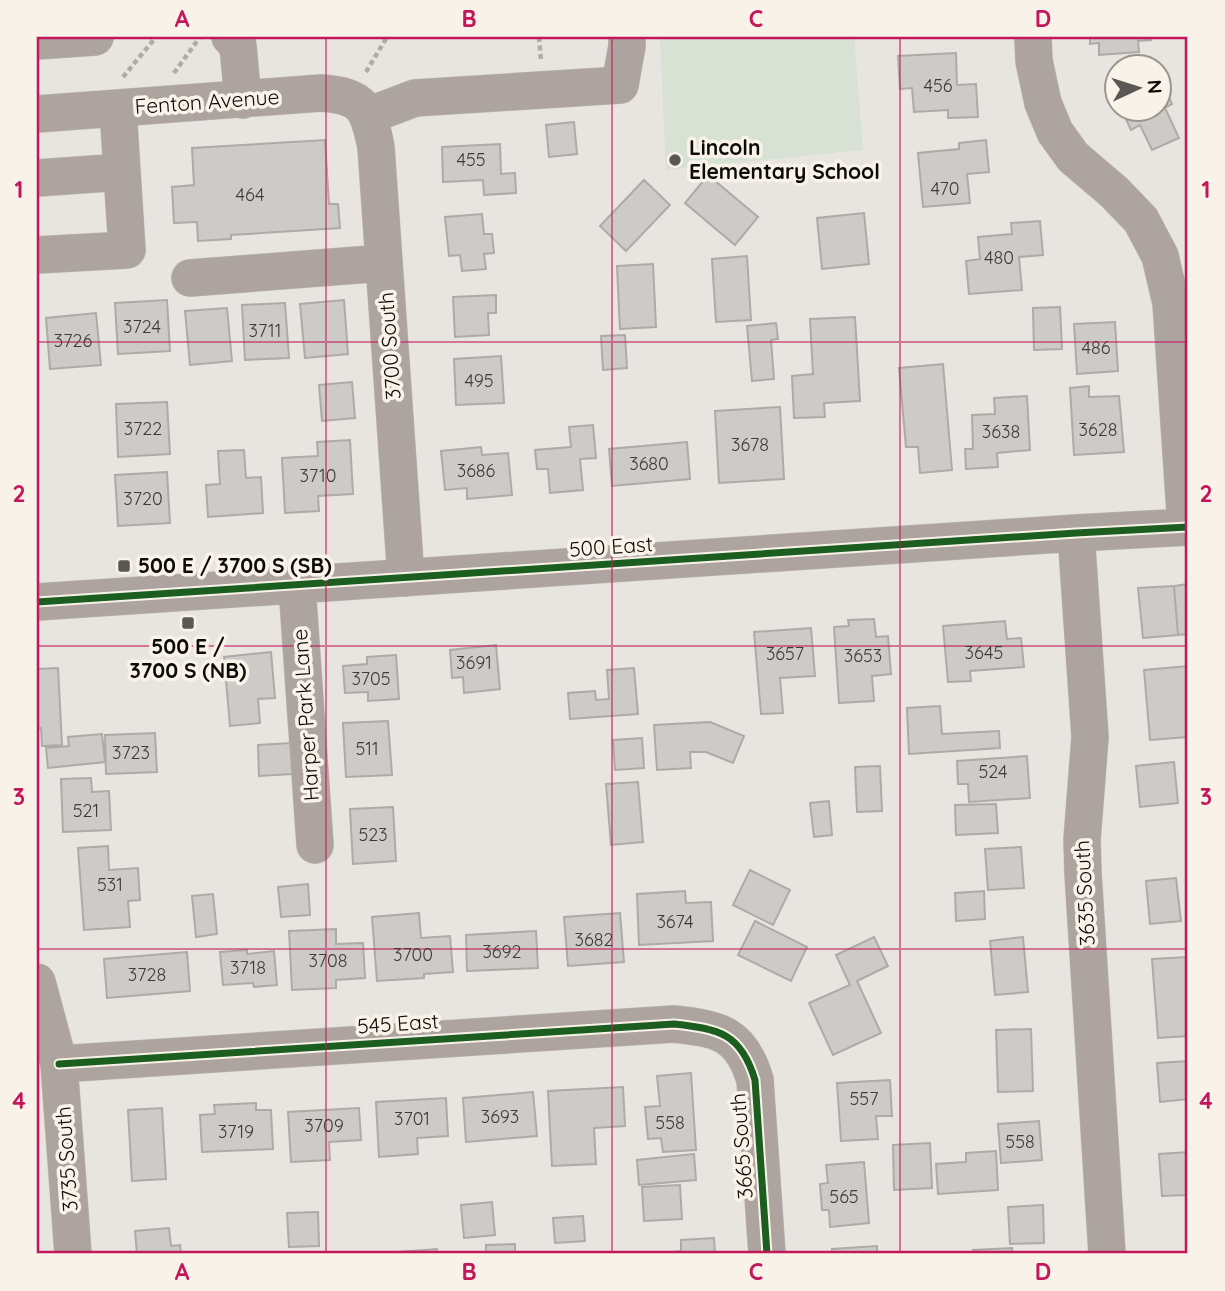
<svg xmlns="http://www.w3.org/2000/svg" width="1225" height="1291" font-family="Quicksand,sans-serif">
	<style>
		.green { fill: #d7e1d4 }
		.building { fill: #cdcbc8; stroke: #aeaba7; stroke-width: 2 }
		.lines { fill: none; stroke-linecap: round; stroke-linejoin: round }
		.minor-casing { stroke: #c4c1be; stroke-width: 38 }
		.path { stroke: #b1aba7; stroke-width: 4.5; stroke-dasharray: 5 3.5; stroke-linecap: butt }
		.minor { stroke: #ada39f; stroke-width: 37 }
		.cycleway-casing { stroke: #f8f2e9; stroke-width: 11 }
		.cycleway { stroke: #1b5e20; stroke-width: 7 }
		.grid { fill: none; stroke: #c2185b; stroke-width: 2; stroke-opacity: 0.55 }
		.poi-dot { fill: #5a5754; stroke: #f8f2e9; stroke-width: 2.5 }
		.labels { text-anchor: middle; stroke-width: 7; stroke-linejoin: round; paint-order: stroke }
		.number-label { font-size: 18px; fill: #3e3c39 }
		.street-label { font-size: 21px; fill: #0d0b08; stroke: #f8f2e9 }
		.poi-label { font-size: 21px; font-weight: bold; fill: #0d0b08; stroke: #f8f2e9; text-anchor: start }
		.neatline { fill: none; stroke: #c2185b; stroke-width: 2.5 }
		.grid-label { font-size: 23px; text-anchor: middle; font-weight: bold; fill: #c2185b }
	</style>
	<rect width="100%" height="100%" fill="#e8e4e0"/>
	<path class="green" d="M660,37H854L863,150L666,170Z"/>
	<path class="building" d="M1090,37H1150L1151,40L1138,41L1139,52L1099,55V43L1090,44Z
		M956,53L957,85L976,84L978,117L948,118V110L914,112L912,88L900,89L898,56Z
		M1166,90L1172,104L1165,108L1179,138L1152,150L1140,125L1131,130L1121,108H1158V93Z
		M574,122L577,154L549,157L546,125Z
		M325,140L329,204H338L340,228L231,235V239L198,241L197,222L174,223L172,187L194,185L192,148Z
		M986,140L989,172L967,174L970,203L923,207L918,153L959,149V143Z
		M500,144L501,174L515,173L516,193L484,195L483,180L443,182L442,147Z
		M708,175L758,217L735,245L685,203Z
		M644,180L670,205L626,251L600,226Z
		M864,213L869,264L822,269L817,218Z
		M482,214L484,234H492L494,253L484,254L486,269L462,271L460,255L449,256L445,217Z
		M1040,221L1043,255L1019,257L1022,290L969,294L966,261L980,259L978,237L1012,234L1011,223Z
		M747,256L751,320L716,322L712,259Z
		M653,264L656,327L620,329L617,266Z
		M496,295V313H488L489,335L455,337L453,297Z
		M167,300L170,351L118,354L115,303Z
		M344,300L348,354L305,358L300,304Z
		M285,303L289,358L245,360L242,305Z
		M1060,307L1062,349L1034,350L1033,308Z
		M227,308L232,361L190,365L185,311Z
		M96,313L101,365L50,369L46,318Z
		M855,317L860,401L824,403L825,417L794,418L792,376L813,374L810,319Z
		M1115,322L1118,371L1077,374L1074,324Z
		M776,323L778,339L771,340L774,379L752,381L747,326Z
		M625,335L627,368L603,370L601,336Z
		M501,356L504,403L456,405L454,359Z
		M943,364L952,470L920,473L918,447H906L899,368Z
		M352,382L355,418L322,421L319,385Z
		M1089,386V397L1119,396L1124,452L1074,455L1070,388Z
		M1027,396L1030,450L997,453L998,467L966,469L965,449H973L972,415L995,414L994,398Z
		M167,402L170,454L118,457L116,404Z
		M780,407L784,479L719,483L715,411Z
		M593,425L596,458L580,459L583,490L550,493L548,469H537L535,450L571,447L569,427Z
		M350,440L353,494L318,496L319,511L285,513L282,458L318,456L317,442Z
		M687,442L690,479L612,486L609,449Z
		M481,447L482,455L508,453L512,495L467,499V488L445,490L441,451Z
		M244,450L246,478L261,477L263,513L208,517L206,485L220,484L218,451Z
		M167,472L170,523L118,526L115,475Z
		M1188,584V634L1178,635L1174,586Z
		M1174,586L1178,635L1143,638L1138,588Z
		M874,619L876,637L888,636L891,674L872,676L874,701L839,703L834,627L849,626L848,620Z
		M1005,621L1007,639L1021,638L1024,667L970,671L971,681L948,682L943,626Z
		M811,628L815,676L780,678L783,713L761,714L754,632Z
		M496,645L500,689L464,693L463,677L452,678L450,650Z
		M271,652L275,698L258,699L260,723L230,726L224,657Z
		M396,655L399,699L368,701V692L345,693L343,666L367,664V657Z
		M1188,666V737L1150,740L1144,670Z
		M58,668L62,745L42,746L41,728H37V669Z
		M634,668L638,714L570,719L568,693L595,691L596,700L609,699L607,670Z
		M940,706L942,734L999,731L1000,748L909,754L907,708Z
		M388,721L392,775L346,777L343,723Z
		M710,722L744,736L733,763L706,752H690L691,768L657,770L654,725Z
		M155,733L157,772L106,774L105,735Z
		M102,734L105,762L48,768L46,748L69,746L68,737Z
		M642,738L644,768L615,770L613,740Z
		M291,743L292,774L259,776L258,745Z
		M1027,756L1030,798L969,802L968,784H958L957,761Z
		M1174,762L1178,803L1140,807L1136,766Z
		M880,766L882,811L857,812L855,767Z
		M91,778L92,792L109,791L111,830L63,832L61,779Z
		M638,782L643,842L611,845L606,784Z
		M829,801L832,835L814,837L810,803Z
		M996,804L998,833L956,835L955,805Z
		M393,807L396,861L353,864L350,809Z
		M108,846L109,870L138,868L140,900L128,901L130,927L84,930L78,848Z
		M1021,847L1024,888L988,890L985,849Z
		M750,870L790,890L773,925L733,905Z
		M1176,878L1181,921L1150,924L1146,881Z
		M308,884L310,915L281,917L278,887Z
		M685,891L686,903L711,902L713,941L639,945L637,894Z
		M984,891L985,919L956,921L955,893Z
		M213,894L217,934L196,937L192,896Z
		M419,913L421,938L450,936L453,972L424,974V978L377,981L372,917Z
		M620,913L624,962L568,966L564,917Z
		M755,921L807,947L791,981L738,955Z
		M336,929V944L363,943L365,978L336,980V988L292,990L289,931Z
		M536,931L538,968L467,971L466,935Z
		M874,937L888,966L857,981L881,1033L833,1055L809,1003L850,985L836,955Z
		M1023,937L1028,992L995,995L990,941Z
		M247,950V954L274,951L277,985L254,987L253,983L223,985L220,952Z
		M187,952L190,991L107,998L104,959Z
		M1188,957V1036L1158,1038L1152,959Z
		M1031,1029L1033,1091L998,1092L996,1030Z
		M1188,1061V1099L1160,1102L1157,1063Z
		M691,1073L696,1150L663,1152L661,1138L648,1139L645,1107L660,1106L657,1076Z
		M890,1080L892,1116H876L878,1139L841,1141L837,1083Z
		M623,1087L625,1126L594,1128L596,1164L552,1166L548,1091Z
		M533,1092L537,1136L466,1142L463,1098Z
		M446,1098L448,1136L417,1138L418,1154L379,1157L376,1102Z
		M256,1103V1110H271L273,1149L202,1152L200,1115L215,1114L214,1105Z
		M162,1108L166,1179L132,1181L128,1110Z
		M359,1108L361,1140L329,1142L330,1160L291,1162L288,1112Z
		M1039,1121L1042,1160L1001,1163L998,1124Z
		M930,1143L932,1188L894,1190L893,1145Z
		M996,1151L998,1190L938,1194L936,1164L966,1162V1153Z
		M1188,1152V1195L1162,1196L1159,1154Z
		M694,1154L696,1180L639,1185L637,1160Z
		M864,1162L869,1223L830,1227L829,1210H822L820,1184L828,1183L826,1165Z
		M680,1185L682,1219L644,1221L642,1187Z
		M492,1202L495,1235L464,1238L461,1205Z
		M1043,1205L1044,1243L1010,1244L1008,1207Z
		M318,1212L319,1246L289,1247L287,1213Z
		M583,1216L585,1241L555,1243L553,1218Z
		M169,1228L171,1246L180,1245L181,1254H137L135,1231Z
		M714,1238L715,1254H654L681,1251V1240Z
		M515,1244V1254H486V1245Z
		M877,1246V1254H832V1249Z
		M1012,1248V1254H974L973,1250Z
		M437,1249V1254H397V1252Z"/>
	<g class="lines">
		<g class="minor-casing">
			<path id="minor" d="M230,37L238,46L243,100
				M1033,37L1034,61L1043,103L1055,132L1073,157L1114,192L1141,220L1160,256L1171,303L1186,527
				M37,41L95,37
				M37,114L321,93C364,96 368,108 376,147L406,578
				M370,115L415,98L620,85L627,46V37
				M37,178L122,172
				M37,255L127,250L118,109
				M190,278L384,263
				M1076,533L1090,737L1082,840L1083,873L1107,1254
				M297,586L315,845
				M37,602L1076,533L1188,527
				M37,982L59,1064L73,1254
				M59,1064L674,1024C719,1029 741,1033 755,1080L767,1254"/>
		</g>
		<path class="path" d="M539,37L541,60
			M366,72L387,37
			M174,73L200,37
			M123,77L156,37"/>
		<use href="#minor" class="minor"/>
		<g class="cycleway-casing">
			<path id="cycleway" d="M37,602L1076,533L1188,527
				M59,1064L674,1024C719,1029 741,1033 755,1080L767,1254"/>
		</g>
		<use href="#cycleway" class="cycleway"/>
	</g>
	<path class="grid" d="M326,37V1254M612,37V1254M900,37V1254M37,342H1188M37,646H1188M37,949H1188"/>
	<g class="poi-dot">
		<circle cx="675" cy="160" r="7"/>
		<rect x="117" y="559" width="14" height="14" rx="3.5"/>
		<rect x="181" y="616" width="14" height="14" rx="3.5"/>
	</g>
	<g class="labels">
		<g class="number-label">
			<text x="938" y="92">456</text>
			<text x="471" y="166">455</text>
			<text x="945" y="195">470</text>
			<text x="250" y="201">464</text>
			<text x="999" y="264">480</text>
			<text x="142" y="333">3724</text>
			<text x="265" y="337">3711</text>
			<text x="73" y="347">3726</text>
			<text x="1096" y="354">486</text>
			<text x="479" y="387">495</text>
			<text x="143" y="435">3722</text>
			<text x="1098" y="436">3628</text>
			<text x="1001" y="438">3638</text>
			<text x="750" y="451">3678</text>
			<text x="649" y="470">3680</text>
			<text x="476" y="477">3686</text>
			<text x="318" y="482">3710</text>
			<text x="143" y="505">3720</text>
			<text x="984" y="659">3645</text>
			<text x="785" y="660">3657</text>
			<text x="863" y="662">3653</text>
			<text x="474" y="669">3691</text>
			<text x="371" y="685">3705</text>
			<text x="367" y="755">511</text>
			<text x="131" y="759">3723</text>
			<text x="993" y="778">524</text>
			<text x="86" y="817">521</text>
			<text x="373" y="841">523</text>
			<text x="110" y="891">531</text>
			<text x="675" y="928">3674</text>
			<text x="594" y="946">3682</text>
			<text x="502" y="958">3692</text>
			<text x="413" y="961">3700</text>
			<text x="328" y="967">3708</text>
			<text x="248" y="974">3718</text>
			<text x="147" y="981">3728</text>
			<text x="864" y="1105">557</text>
			<text x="500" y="1123">3693</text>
			<text x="412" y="1125">3701</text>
			<text x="670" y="1129">558</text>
			<text x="324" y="1132">3709</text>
			<text x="236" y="1138">3719</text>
			<text x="1020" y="1148">558</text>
			<text x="844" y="1203">565</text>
		</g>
		<g class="street-label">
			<text transform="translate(207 102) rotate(-4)" y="7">Fenton Avenue</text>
			<text transform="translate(390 346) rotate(-94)" y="7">3700 South</text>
			<text transform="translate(611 547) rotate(-4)" y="7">500 East</text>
			<text transform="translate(306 715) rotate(-94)" y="7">Harper Park Lane</text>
			<text transform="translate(1085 893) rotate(-93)" y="7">3635 South</text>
			<text transform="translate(398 1024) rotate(-4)" y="7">545 East</text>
			<text transform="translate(742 1146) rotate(-94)" y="7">3665 South</text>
			<text transform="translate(67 1159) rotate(-94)" y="7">3735 South</text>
		</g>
		<g class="poi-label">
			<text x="689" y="155">Lincoln<tspan x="689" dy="24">Elementary School</tspan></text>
			<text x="138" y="573">500 E / 3700 S (SB)</text>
			<text x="188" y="654" text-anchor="middle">500 E /<tspan x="188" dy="24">3700 S (NB)</tspan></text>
		</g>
	</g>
	<rect width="1225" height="1291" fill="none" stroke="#f8f2e9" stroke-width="77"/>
	<g transform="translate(1138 88) rotate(86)"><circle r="33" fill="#f8f2e9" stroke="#9a968f" stroke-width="2"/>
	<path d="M0-5L12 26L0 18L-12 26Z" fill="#5a5754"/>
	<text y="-10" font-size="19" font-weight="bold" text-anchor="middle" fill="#0d0b08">N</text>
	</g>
	<rect x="38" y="38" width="1148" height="1214" class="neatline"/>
	<g class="grid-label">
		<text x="182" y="27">A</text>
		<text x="469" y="27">B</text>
		<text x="756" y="27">C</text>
		<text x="1043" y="27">D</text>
		<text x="19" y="198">1</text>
		<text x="1206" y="198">1</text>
		<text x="19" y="502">2</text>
		<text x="1206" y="502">2</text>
		<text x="19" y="805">3</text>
		<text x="1206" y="805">3</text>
		<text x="19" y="1109">4</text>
		<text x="1206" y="1109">4</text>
		<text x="182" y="1280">A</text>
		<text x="469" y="1280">B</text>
		<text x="756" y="1280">C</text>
		<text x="1043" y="1280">D</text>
	</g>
</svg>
